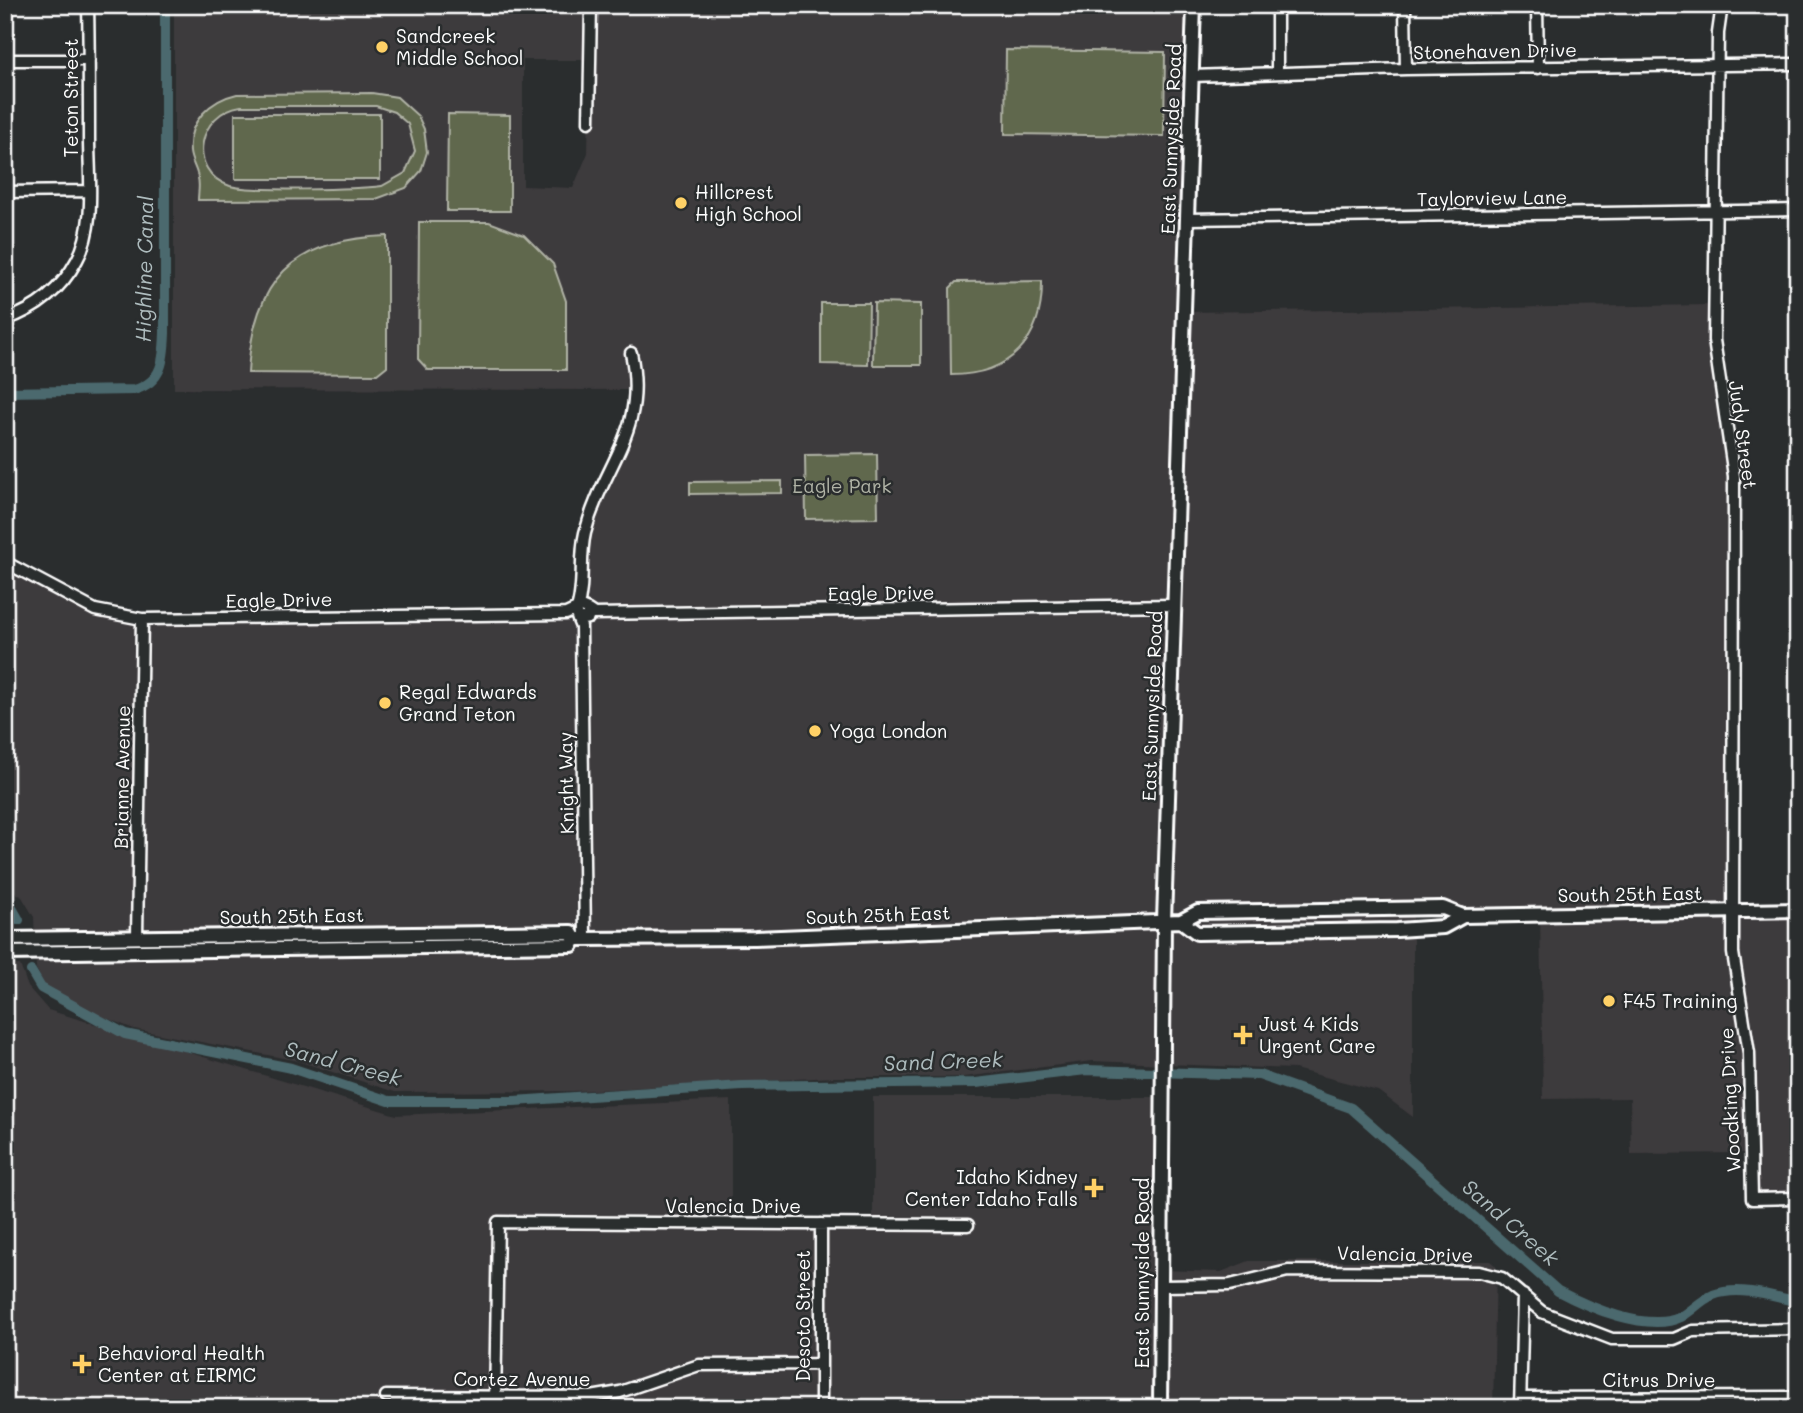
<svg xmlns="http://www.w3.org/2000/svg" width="1803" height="1413" font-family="Mali,sans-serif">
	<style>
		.built { fill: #3e3a3d; fill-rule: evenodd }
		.green { fill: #60674d; stroke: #b0b3a6; stroke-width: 2; fill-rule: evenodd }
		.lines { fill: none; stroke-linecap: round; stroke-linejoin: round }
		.canal { stroke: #4b696e; stroke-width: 10 }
		.minor-casing { stroke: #fff; stroke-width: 15 }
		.major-casing { stroke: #fff; stroke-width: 18 }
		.minor { stroke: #2a2d2e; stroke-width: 10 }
		.major { stroke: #2a2d2e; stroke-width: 12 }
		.poi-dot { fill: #ffd166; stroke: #2a2d2e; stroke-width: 2.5 }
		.labels { text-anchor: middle; stroke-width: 5; stroke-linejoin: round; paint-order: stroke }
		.poi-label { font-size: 19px; fill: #fff; stroke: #2a2d2e; text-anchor: start }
		.street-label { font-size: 19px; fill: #fff; stroke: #2a2d2e }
		.park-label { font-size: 19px; fill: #b0b3a6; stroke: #2a2d2e }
		.water-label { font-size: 21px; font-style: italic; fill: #aebcbe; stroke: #2a2d2e }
	</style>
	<rect width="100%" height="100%" fill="#2a2d2e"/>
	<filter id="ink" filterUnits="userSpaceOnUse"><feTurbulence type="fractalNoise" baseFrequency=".0143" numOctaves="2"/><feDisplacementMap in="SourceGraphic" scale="14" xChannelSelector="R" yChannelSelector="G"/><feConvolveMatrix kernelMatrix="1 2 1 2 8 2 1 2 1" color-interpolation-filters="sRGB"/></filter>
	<g filter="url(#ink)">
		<path class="built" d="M174,5H1194L1185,312L1714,305L1734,476L1733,911L1798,910V1198L1752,1199L1750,1153L1631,1154L1630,1098L1543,1099L1540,914L1413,917V1117L1378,1091L1295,1069L1092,1061L964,1077H833L574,1091L395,1092L298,1061L134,1029L98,1015L45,987L36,968L34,917L22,897L5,885V562L95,610L142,619L582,614L580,591L585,532L627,434L637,390L174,389ZM523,60H590L588,153L573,188L523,186Z
			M20,965L28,987L48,1010L396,1115L731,1100V1223L873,1224V1097H1162L1161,1270L1221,1272L1249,1261H1490L1496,1266L1493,1408H5V966Z"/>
		<path class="green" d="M1006,50L1165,52L1164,136L1005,134Z
			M237,94L372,93L397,97L418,116L424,129L427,152L421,171L406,188L376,199L198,200C198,193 200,185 198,178C197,169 191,162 190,152C187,122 210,100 237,94ZM241,106H376L394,112L408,124L415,151L405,173L382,186C358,189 250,192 230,186C185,171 199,112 241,106Z
			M235,114H380V179H235Z
			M448,114L510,115V211H447Z
			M419,222H489L524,235L553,264L566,301V370H428L418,359Z
			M387,236V366L377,374L248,373C253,280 293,239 387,236Z
			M1042,281C1043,340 1010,375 951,375L950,288L956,282Z
			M821,303H869L868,365L821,364Z
			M874,303L921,304V365H873Z
			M877,454L878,518L806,519L805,455Z
			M782,481V493L690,494V482Z"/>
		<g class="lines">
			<path class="canal" d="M5,392L134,390C163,382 164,359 165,333V5
				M5,896L19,920
				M31,971L41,988L125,1034L291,1068L389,1101H514L742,1086L976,1083L1086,1070L1259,1075L1351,1108L1558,1291C1588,1307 1648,1333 1681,1317C1692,1311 1701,1300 1713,1295C1739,1285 1772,1296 1798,1302"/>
			<g class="minor-casing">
				<path id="minor" d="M1277,5V72
					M1405,5L1406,69
					M1537,5L1538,68
					M1722,5L1718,33L1714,340L1734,476L1733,953L1749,1053L1752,1199L1798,1198
					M5,60H89
					M1192,76L1406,69L1798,64
					M589,122L591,5
					M5,192L89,191
					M1187,219L1798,210
					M5,320C37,309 61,290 77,260C96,226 89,177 89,139C89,94 89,50 88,5
					M5,562L95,610L142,619L566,614L581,607L588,610V618L578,620L575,611
					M577,609C585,585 579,558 585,533C603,463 648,432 631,353
					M588,610L594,614L1175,605
					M578,620L581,627L585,938
					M137,937L142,619
					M821,1224V1408
					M1161,1286L1230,1285L1288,1271L1479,1272L1502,1278L1542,1312L1612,1339H1674L1693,1331L1798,1329
					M386,1396L591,1397L620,1392L699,1365L821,1364
					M1520,1398L1798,1397
					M495,1408L498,1222L968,1225
					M1520,1408L1523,1295"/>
			</g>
			<g class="major-casing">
				<path id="major" d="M1181,921L1197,933L1397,930L1443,927L1463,916
					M5,939L571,932L575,939
					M5,953L572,945L575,939L755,938L1181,921L1198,912L1443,908L1463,916L1798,910
					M1160,1408L1164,921L1194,5"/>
			</g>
			<use href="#minor" class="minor"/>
			<use href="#major" class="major"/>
		</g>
	</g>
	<g class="poi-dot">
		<circle cx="382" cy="47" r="7"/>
		<circle cx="681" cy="203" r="7"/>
		<circle cx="385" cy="703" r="7"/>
		<circle cx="815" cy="731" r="7"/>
		<circle cx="1609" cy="1001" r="7"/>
		<path d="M1239.5 1024.5h7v7h7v7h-7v7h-7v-7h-7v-7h7z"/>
		<path d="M1090.5 1177.5h7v7h7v7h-7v7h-7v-7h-7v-7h7z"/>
		<path d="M78.5 1353.5h7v7h7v7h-7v7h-7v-7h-7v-7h7z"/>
	</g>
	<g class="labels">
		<g class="poi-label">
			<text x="396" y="43">Sandcreek<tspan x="396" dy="22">Middle School</tspan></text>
			<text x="695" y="199">Hillcrest<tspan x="695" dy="22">High School</tspan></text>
			<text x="399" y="699">Regal Edwards<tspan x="399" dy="22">Grand Teton</tspan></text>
			<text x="829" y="738">Yoga London</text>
			<text x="1623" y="1008">F45 Training</text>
			<text x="1259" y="1031">Just 4 Kids<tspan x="1259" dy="22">Urgent Care</tspan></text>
			<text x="1078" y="1184" text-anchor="end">Idaho Kidney<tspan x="1078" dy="22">Center Idaho Falls</tspan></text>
			<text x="98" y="1360">Behavioral Health<tspan x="98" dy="22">Center at EIRMC</tspan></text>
		</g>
		<g class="street-label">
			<text transform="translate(1495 51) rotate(-1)" y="7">Stonehaven Drive</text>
			<text transform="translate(71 98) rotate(-90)" y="7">Teton Street</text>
			<text transform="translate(1171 139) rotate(-88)" y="7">East Sunnyside Road</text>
			<text transform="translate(1492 198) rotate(-1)" y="7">Taylorview Lane</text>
			<text transform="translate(1743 435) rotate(82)" y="7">Judy Street</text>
			<text transform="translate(881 593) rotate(-1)" y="7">Eagle Drive</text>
			<text transform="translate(279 600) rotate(-1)" y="7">Eagle Drive</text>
			<text transform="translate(1152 706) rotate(-88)" y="7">East Sunnyside Road</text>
			<text transform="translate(122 777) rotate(-89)" y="7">Brianne Avenue</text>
			<text transform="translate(566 783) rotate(-91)" y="7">Knight Way</text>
			<text transform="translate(1630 894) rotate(-1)" y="7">South 25th East</text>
			<text transform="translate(878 915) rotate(-2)" y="7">South 25th East</text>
			<text transform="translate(292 916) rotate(-1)" y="7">South 25th East</text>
			<text transform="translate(1730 1100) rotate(-93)" y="7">Woodking Drive</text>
			<text x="733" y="1213">Valencia Drive</text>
			<text transform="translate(1405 1254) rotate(1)" y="7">Valencia Drive</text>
			<text transform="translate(1142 1273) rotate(-90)" y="7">East Sunnyside Road</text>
			<text transform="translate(803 1316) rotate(-90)" y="7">Desoto Street</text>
			<text x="522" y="1386">Cortez Avenue</text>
			<text x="1659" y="1387">Citrus Drive</text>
		</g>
		<g class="park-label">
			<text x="842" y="493">Eagle Park</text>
		</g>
		<g class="water-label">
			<text transform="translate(145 269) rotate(-89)" y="7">Highline Canal</text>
			<text transform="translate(943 1062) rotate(-2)" y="7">Sand Creek</text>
			<text transform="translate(343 1064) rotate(15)" y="7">Sand Creek</text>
			<text transform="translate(1510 1223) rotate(41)" y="7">Sand Creek</text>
		</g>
	</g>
	<rect width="1803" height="1413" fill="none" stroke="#2a2d2e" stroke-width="28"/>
	<rect x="14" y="14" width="1775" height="1385" fill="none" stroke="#fff" stroke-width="2.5" filter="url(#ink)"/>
</svg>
